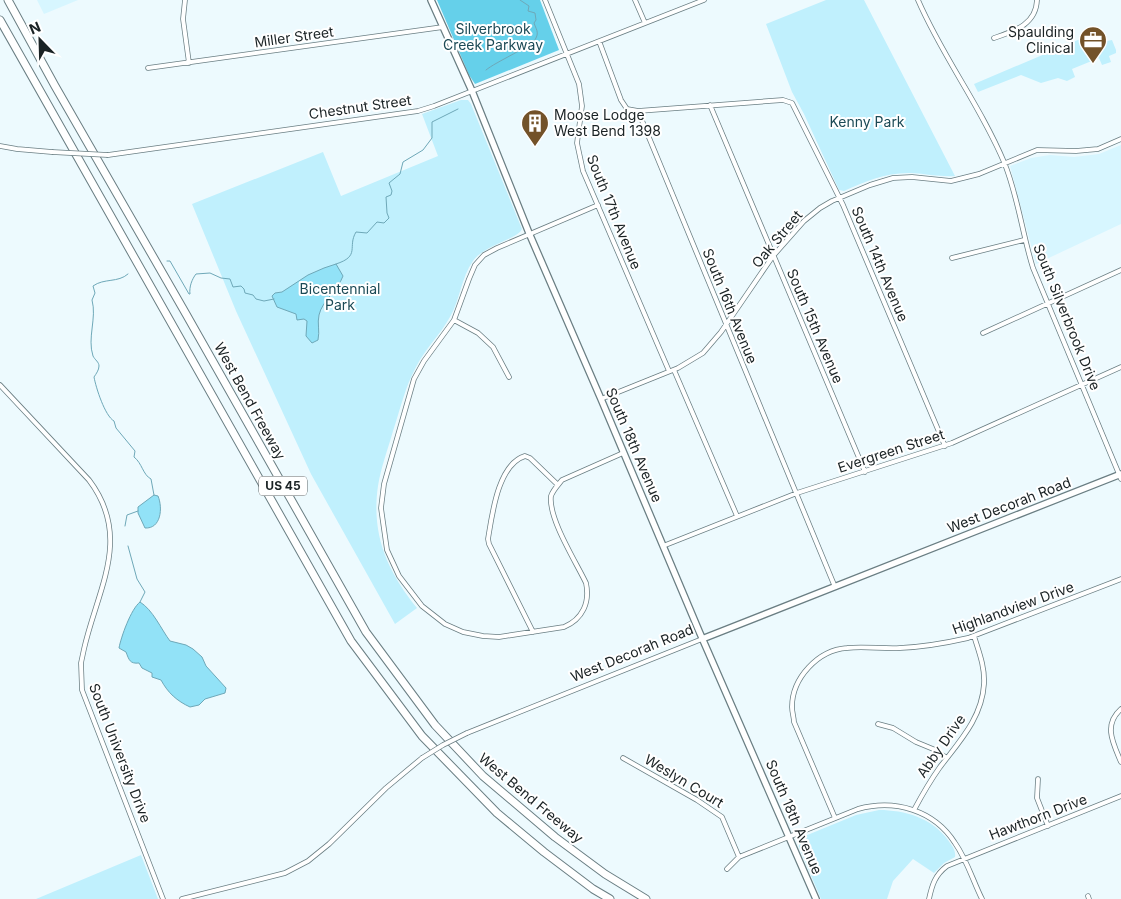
<svg xmlns="http://www.w3.org/2000/svg" width="1121" height="899" font-family="Inter,sans-serif">
	<style>
		.built { fill: #d7f6ff }
		.green { fill: #c0f0fd }
		.forest { fill: #65d0ea }
		.water { fill: #92e2f7; stroke: #6ea8b8 }
		.lines { fill: none; stroke-linecap: round; stroke-linejoin: round }
		.stream { stroke: #6ea8b8; stroke-width: 1 }
		.street-casing { stroke: #6a7e83; stroke-width: 5.5 }
		.secondary-casing { stroke: #6a7e83; stroke-width: 8 }
		.highway-casing { stroke: #6a7e83; stroke-width: 9 }
		.street { stroke: #fff; stroke-width: 4 }
		.secondary { stroke: #fff; stroke-width: 5.5 }
		.highway { stroke: #fff; stroke-width: 7 }
		.street-bridge-casing { stroke: #6a7e83; stroke-width: 5.5; stroke-linecap: butt }
		.street-bridge { stroke: #fff; stroke-width: 4 }
		.labels { text-anchor: middle; stroke-width: 4; stroke-linejoin: round; paint-order: stroke }
		.shield { fill: #fff; stroke: #5f6466; stroke-width: 1 }
		.shield-label { font-size: 12px; font-weight: bold; fill: #1a2224 }
		.park-label { font-size: 14px; fill: #1b4a56; stroke: #fff }
		.poi-label { font-size: 14px; fill: #1a2224; stroke: #fff; text-anchor: end }
		.street-label { font-size: 14px; fill: #1a2224; stroke: #fff }
	</style>
	<rect width="100%" height="100%" fill="#edfafe"/>
	<path class="built" d="M37,0H78L44,14Z
		M1121,145V224L1036,264L1010,166L1031,158L1050,155L1074,157L1099,154Z"/>
	<path class="green" d="M826,0H864L955,176C940,177 926,174 912,173C887,172 866,181 844,191L839,190L804,114L792,92L766,24Z
		M1092,34L1097,43L1112,40L1116,50V53L1109,56L1111,62L1102,65L1099,58L1072,69L1075,77L1067,81L1058,78L1041,83L1021,75L978,92L974,84Z
		M461,100H468L471,104L522,229C518,239 484,245 473,261C461,278 460,300 450,317C440,335 425,349 416,367C405,387 400,410 393,431C388,449 381,467 378,486C371,534 387,571 417,608L395,624L311,474L236,311L192,204L323,152L341,196L438,156L422,114Z
		M879,810C905,810 932,818 948,840C952,846 956,850 955,857L944,863L934,873L913,859L893,881L887,899H821L799,847L800,838L856,815Z
		M141,855L158,899H36Z"/>
	<path class="forest" d="M437,0H540L559,50L475,84L469,75Z"/>
	<path class="water" d="M336,264L343,276C338,290 322,301 319,315C317,323 320,331 318,340L312,343L306,336L307,321L304,319L297,320L296,314L277,307L272,296L275,293L282,292L308,275L324,268Z
		M154,495L158,496C163,508 161,529 145,528L138,513V507Z
		M140,602C153,610 161,629 170,641L186,645L193,649L202,657L206,666L226,688L225,693L205,699L199,705L190,707C177,701 168,693 161,680L152,677V673L142,668L139,663C130,664 129,660 126,652L119,648C121,637 131,609 140,602Z"/>
	<g class="lines">
		<path class="stream" d="M486,70C495,62 533,46 536,38C539,32 536,29 534,23L536,20L535,13L528,11L529,6L520,0
			M167,261H170L189,294H190C189,287 192,279 196,274L210,273L221,278L230,279L233,287L241,286L244,289L245,293L253,295L256,299L264,301L274,299
			M336,264C361,256 347,247 356,232L367,233L377,222L384,223L389,218L387,213L386,197L391,195L392,191L389,183L400,174L403,162L423,150L432,138V122L458,109
			M128,274C118,283 104,278 93,286L95,293L92,300C97,318 87,338 93,356C95,360 99,362 99,366C99,370 96,374 94,377C96,388 105,416 114,421L116,428L135,451L134,457C142,463 143,475 151,479L154,495
			M125,526L127,515L138,511
			M128,546L137,579L145,592L140,602"/>
		<g class="street-casing">
			<path id="street" d="M185,0L183,19L189,63
				M545,0L579,84L582,106L577,143L583,171L669,371
				M635,0L645,23
				M918,0C942,56 980,105 1004,162C1018,196 1022,233 1033,268L1121,479
				M994,38C1014,31 1036,25 1037,0
				M599,41L621,100L627,109L638,111L783,100L792,103L843,205L945,446
				M148,68L443,27
				M710,105L865,472
				M638,111L835,587
				M0,146L17,149L52,152
				M108,155L418,111L434,106L704,0
				M598,205L497,248L484,255L475,265L469,279L454,320L424,361L414,379L384,484L381,508L387,550L399,576L422,606L445,624L463,632L483,636L499,637L564,627C583,619 590,602 586,583C576,562 548,518 551,496C553,490 558,485 562,480L623,453
				M952,258L1024,240
				M454,320L478,333L493,347L509,377
				M983,333L1121,270
				M674,370L737,516
				M0,385L89,480C133,538 97,590 84,649L81,663L82,690L163,899
				M601,399L678,368L703,353L721,332L773,256L804,221L820,208L832,201L870,185L893,178L912,177L951,181L979,174L1037,150L1076,151L1098,149L1121,139
				M663,546L797,493L952,443L1121,367
				M533,632L489,544L488,539C492,515 498,464 525,456L530,458L558,485
				M1121,709C1103,725 1113,743 1121,762
				M878,724L893,728L916,742L933,749L947,758
				M467,733L702,639
				M623,758L697,800L722,817L739,857
				M1038,779L1037,798L1048,826
				M914,810C922,795 930,781 940,767C959,742 982,718 984,684C985,667 979,652 974,636
				M835,818L794,722C794,718 792,712 792,707C792,678 818,650 847,648C864,646 883,649 900,648C923,647 946,643 968,638L1121,579
				M727,869L739,857L858,809C895,799 934,810 955,843C967,860 973,881 982,899
				M1088,896L1089,899
				M182,899L285,873L308,861L329,844L386,788L422,758
				M929,899C932,885 935,875 947,866L1121,796"/>
		</g>
		<g class="secondary-casing">
			<path id="secondary" d="M431,0L472,91L529,233L601,399L699,631L816,899
				M702,639L1121,474"/>
		</g>
		<g class="highway-casing">
			<path id="highway" d="M8,0L55,86L186,314L366,632L435,725L483,776L555,837L605,874L646,899
				M0,20L351,641L422,736L497,813L544,852L593,889L610,899"/>
		</g>
		<use href="#street" class="street"/>
		<use href="#secondary" class="secondary"/>
		<use href="#highway" class="highway"/>
		<g class="street-bridge-casing">
			<path id="street-bridge" d="M52,152L108,155
				M422,758L443,745L467,733"/>
		</g>
		<use href="#street-bridge" class="street-bridge"/>
	</g>
	<defs>
		<g id="office-pin" transform="scale(1.4375)"><path d="M0 17L-7.5 6A9.5 9.5 0 1 1 7.5 6Z" fill="#735229" stroke="#fff"/><path d="M-6-3h4V-5.5h4V-3h4V5H-6ZM-1-4.5V-3h2v-1.5ZM-6 0V1H6V0Z" fill="#fff"/></g>
		<g id="building-pin" transform="scale(1.4375)"><path d="M0 17L-7.5 6A9.5 9.5 0 1 1 7.5 6Z" fill="#735229" stroke="#fff"/><path d="M-4-6H4V6H1V3H-1V6H-4ZM-2.5-4.3h1.7v1.8h-1.7ZM.8-4.3h1.7v1.8H.8ZM-2.5-1h1.7V.8h-1.7ZM.8-1h1.7V.8H.8Z" fill="#fff"/></g>
	</defs>
	<g fill-rule="evenodd">
		<use href="#office-pin" x="1093" y="40"/>
		<use href="#building-pin" x="535" y="123"/>
	</g>
	<g class="labels">
		<rect class="shield" x="259" y="476.5" width="48" height="19" rx="4"/>
		<g class="shield-label">
			<text x="283" y="490">US 45</text>
		</g>
		<g class="park-label">
			<text x="493" y="34">Silverbrook<tspan x="493" dy="16">Creek Parkway</tspan></text>
			<text x="867" y="127">Kenny Park</text>
			<text x="340" y="294">Bicentennial<tspan x="340" dy="16">Park</tspan></text>
		</g>
		<g class="poi-label">
			<text x="1074" y="37">Spaulding<tspan x="1074" dy="16">Clinical</tspan></text>
			<text x="554" y="120" text-anchor="start">Moose Lodge<tspan x="554" dy="16">West Bend 1398</tspan></text>
		</g>
		<g class="street-label">
			<text transform="translate(294 37) rotate(-8)" y="5">Miller Street</text>
			<text transform="translate(360 107) rotate(-8)" y="5">Chestnut Street</text>
			<text transform="translate(614 212) rotate(68)" y="5">South 17th Avenue</text>
			<text transform="translate(777 239) rotate(-50)" y="5">Oak Street</text>
			<text transform="translate(880 264) rotate(67)" y="5">South 14th Avenue</text>
			<text transform="translate(730 306) rotate(68)" y="5">South 16th Avenue</text>
			<text transform="translate(1067 317) rotate(68)" y="5">South Silverbrook Drive</text>
			<text transform="translate(815 326) rotate(67)" y="5">South 15th Avenue</text>
			<text transform="translate(250 401) rotate(61)" y="5">West Bend Freeway</text>
			<text transform="translate(634 445) rotate(67)" y="5">South 18th Avenue</text>
			<text transform="translate(891 451) rotate(-18)" y="5">Evergreen Street</text>
			<text transform="translate(1009 505) rotate(-21)" y="5">West Decorah Road</text>
			<text transform="translate(1013 608) rotate(-20)" y="5">Highlandview Drive</text>
			<text transform="translate(632 653) rotate(-22)" y="5">West Decorah Road</text>
			<text transform="translate(941 746) rotate(-55)" y="5">Abby Drive</text>
			<text transform="translate(120 753) rotate(69)" y="5">South University Drive</text>
			<text transform="translate(684 781) rotate(31)" y="5">Weslyn Court</text>
			<text transform="translate(531 798) rotate(40)" y="5">West Bend Freeway</text>
			<text transform="translate(794 817) rotate(67)" y="5">South 18th Avenue</text>
			<text transform="translate(1038 817) rotate(-21)" y="5">Hawthorn Drive</text>
		</g>
	</g>
	<g transform="translate(40 40) rotate(337)" stroke="#ffffff" stroke-width="4" paint-order="stroke">
	<path d="M0-4L9 19L0 12L-9 19Z" fill="#1a2224"/>
	<text y="-8" font-size="14" font-weight="bold" text-anchor="middle" fill="#1a2224">N</text>
	</g>
</svg>
